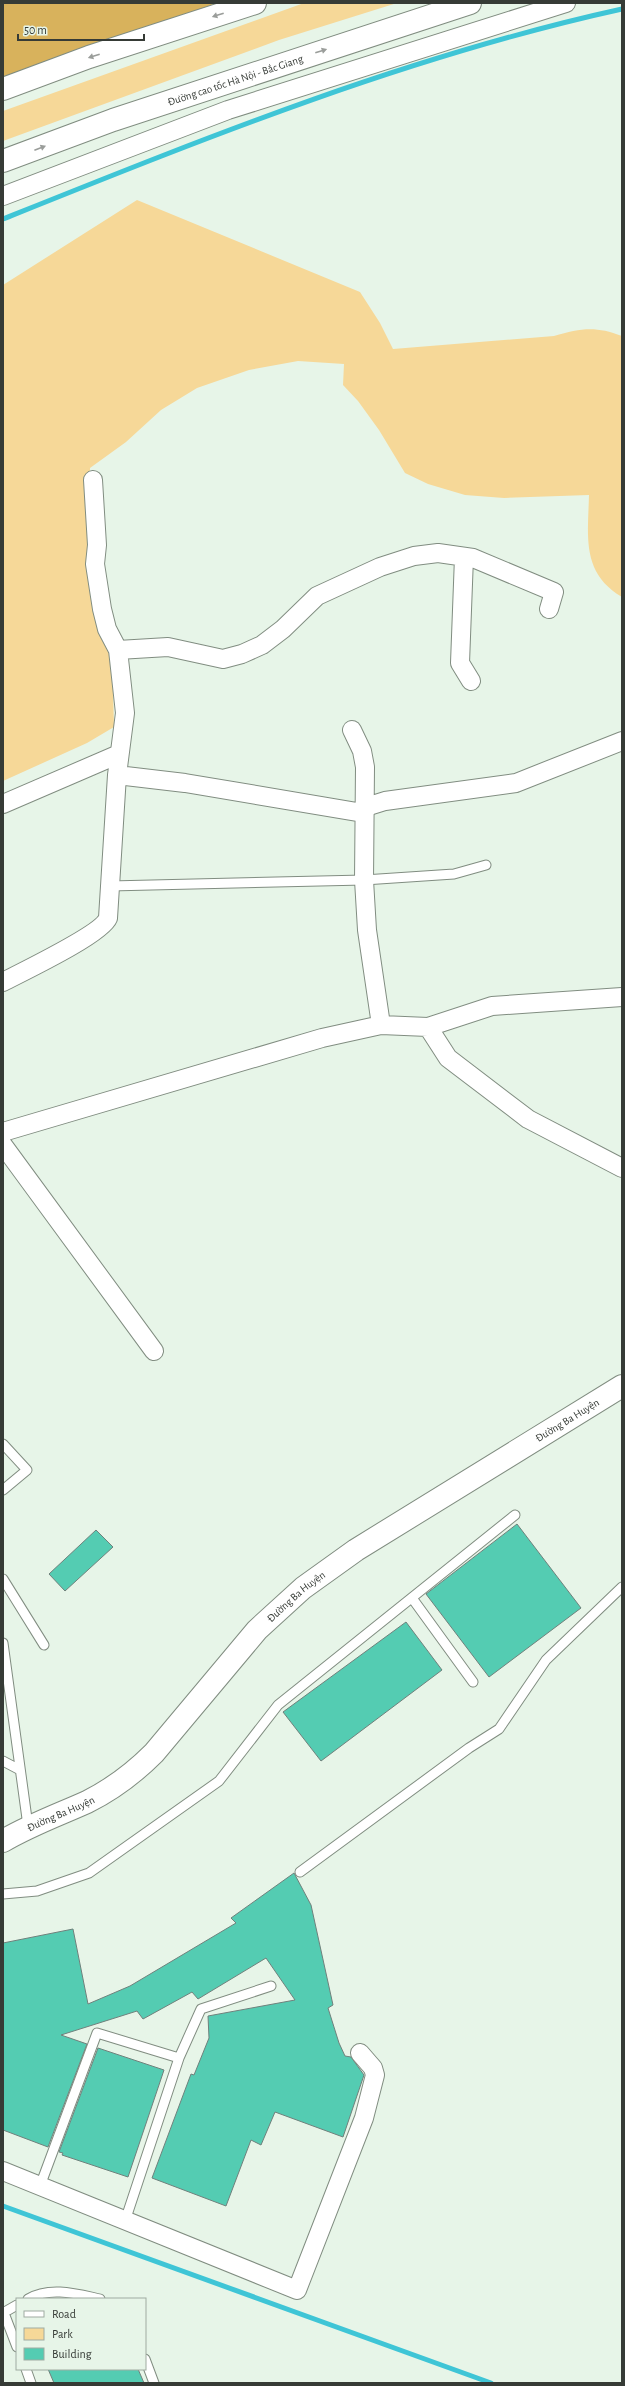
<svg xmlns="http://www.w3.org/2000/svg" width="625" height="2386" font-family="'Alegreya Sans',sans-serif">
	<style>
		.green { fill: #f6d898 }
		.forest { fill: #d8b25c }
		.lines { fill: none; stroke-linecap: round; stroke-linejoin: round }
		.stream { stroke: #3fc5d6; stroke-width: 5 }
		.building { fill: #54ccb2; stroke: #6f817c }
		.lane-casing { stroke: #818d81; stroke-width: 11 }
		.street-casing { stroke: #818d81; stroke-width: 20 }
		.secondary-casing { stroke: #818d81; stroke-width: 24 }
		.highway-casing { stroke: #818d81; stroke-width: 24 }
		.lane { stroke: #fff; stroke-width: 9 }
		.street { stroke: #fff; stroke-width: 18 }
		.secondary { stroke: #fff; stroke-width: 22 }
		.highway { stroke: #fff; stroke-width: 22 }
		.oneway { fill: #9a9d9a }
		.labels { text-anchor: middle; stroke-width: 4; stroke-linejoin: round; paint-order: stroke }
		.street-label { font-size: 11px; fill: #363b36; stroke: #e7f5e8 }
	</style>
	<rect width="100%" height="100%" fill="#e7f5e8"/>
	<path class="green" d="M304,3H397L279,40L3,141V111Z
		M137,200L360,292L380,323L393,349L554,336C581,328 596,326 622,336V597C581,573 588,536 589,495L504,498L465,495L428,484L405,473L379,430L358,401L343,385L344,364L298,361L249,370L197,388L161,410L126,442L90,468L89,509L112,653L114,727L87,743L3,781V285Z"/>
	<path class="forest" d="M6,3H217L3,77V4Z"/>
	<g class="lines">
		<path class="stream" d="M3,219C205,138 408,56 622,9
			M3,2206L491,2383"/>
	</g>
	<path class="building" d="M517,1524L581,1608L489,1677L426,1594Z
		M96,1530L113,1547L65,1591L49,1574Z
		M406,1622L442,1670L321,1761L283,1712Z
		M294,1873L311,1905L333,2005L328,2008L339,2043L345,2056L351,2057L364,2075L343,2137L275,2112L261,2145L251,2140L226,2206L152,2178L191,2074L194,2075L209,2038L208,2016L295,2000L266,1958L198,1999L192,1992L143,2019L137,2011L61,2035L87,2044L48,2147L3,2130V1943L73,1929L88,2004L130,1986L236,1923L231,1918Z
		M98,2048L164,2070L128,2177L62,2155L63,2153L59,2152Z
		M48,2369H138L144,2383H54Z"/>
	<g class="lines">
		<g class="lane-casing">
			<path id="lane" d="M110,886L364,880L454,874L486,865
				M3,1444L27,1470L3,1490
				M3,1579L44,1645
				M412,1598L473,1682
				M3,1643L28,1826
				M3,1761L20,1770
				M300,1872L469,1748L499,1729L546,1660L622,1587
				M3,1894L37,1891L89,1873L219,1781L278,1705L515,1515
				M40,2186L97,2033L179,2058L201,2009L271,1986
				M125,2221L179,2058
				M28,2299C50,2286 77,2294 100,2299
				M3,2313L17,2305
				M4,2313L17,2347
				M145,2359L154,2383
				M26,2369L31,2383"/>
		</g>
		<g class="street-casing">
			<path id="street" d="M3,196L228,110L566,3
				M93,480L97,545L95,564L102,609L107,629L118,650L168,647L223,659L242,654L262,645L283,629L317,596L380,567L414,556L438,553L473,558L554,592L549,609
				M464,557L460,663L471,681
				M352,730L362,751L365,767L364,880L367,930L381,1025
				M117,775L185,783L363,813
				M3,804L119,754
				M363,813L369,806L385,801L516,783L622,741
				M3,982C22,972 102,934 108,918L117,775L125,713L118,650
				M428,1027L492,1006L622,997
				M3,1132L322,1038L381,1025L428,1027L448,1058L528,1119L622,1168
				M3,1145L154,1351
				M3,2171L297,2290L364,2118L375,2075L373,2068L360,2053"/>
		</g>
		<g class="secondary-casing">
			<g id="secondary">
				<path id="s1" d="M3,1841C30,1825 58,1815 87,1802C111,1790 135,1772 154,1753L257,1630L303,1588L356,1550L622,1386"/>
			</g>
		</g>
		<g class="highway-casing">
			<g id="highway">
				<path d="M3,89L89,57L255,3"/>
				<path id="s2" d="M3,161L113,120L470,3"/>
			</g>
		</g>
		<use href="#lane" class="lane"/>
		<use href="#street" class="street"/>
		<use href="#secondary" class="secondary"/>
		<use href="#highway" class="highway"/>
	</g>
	<defs><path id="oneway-solid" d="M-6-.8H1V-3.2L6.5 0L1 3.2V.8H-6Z"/></defs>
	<g class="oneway">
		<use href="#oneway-solid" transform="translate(218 15) rotate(162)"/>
		<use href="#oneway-solid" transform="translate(321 51) rotate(-18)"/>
		<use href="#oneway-solid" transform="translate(94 56) rotate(162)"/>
		<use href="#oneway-solid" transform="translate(40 148) rotate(-21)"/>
	</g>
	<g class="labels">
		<g class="street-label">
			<text dy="4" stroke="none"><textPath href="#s2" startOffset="246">Đường cao tốc Hà Nội - Bắc Giang</textPath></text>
			<text dy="4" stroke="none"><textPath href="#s1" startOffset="712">Đường Ba Huyện</textPath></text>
			<text dy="4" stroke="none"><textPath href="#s1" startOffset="388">Đường Ba Huyện</textPath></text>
			<text dy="4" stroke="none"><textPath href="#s1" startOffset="64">Đường Ba Huyện</textPath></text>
		</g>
	</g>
	<rect width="625" height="2386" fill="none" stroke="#363b36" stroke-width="8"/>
	<rect x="16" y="2298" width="130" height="72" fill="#e7f5e8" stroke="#a0aba1"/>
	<rect x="24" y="2311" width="20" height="6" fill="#ffffff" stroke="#a0aba1"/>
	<text x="52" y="2318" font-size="12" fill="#363b36">Road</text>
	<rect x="24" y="2328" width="20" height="12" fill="#f6d898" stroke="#a0aba1"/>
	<text x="52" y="2338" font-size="12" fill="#363b36">Park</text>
	<rect x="24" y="2348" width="20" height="12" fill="#54ccb2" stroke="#a0aba1"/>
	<text x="52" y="2358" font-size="12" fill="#363b36">Building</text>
	<path d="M18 34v6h126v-6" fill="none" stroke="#363b36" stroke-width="2"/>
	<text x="24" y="34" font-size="12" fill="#363b36" stroke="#e7f5e8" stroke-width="3" paint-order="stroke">50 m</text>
</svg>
